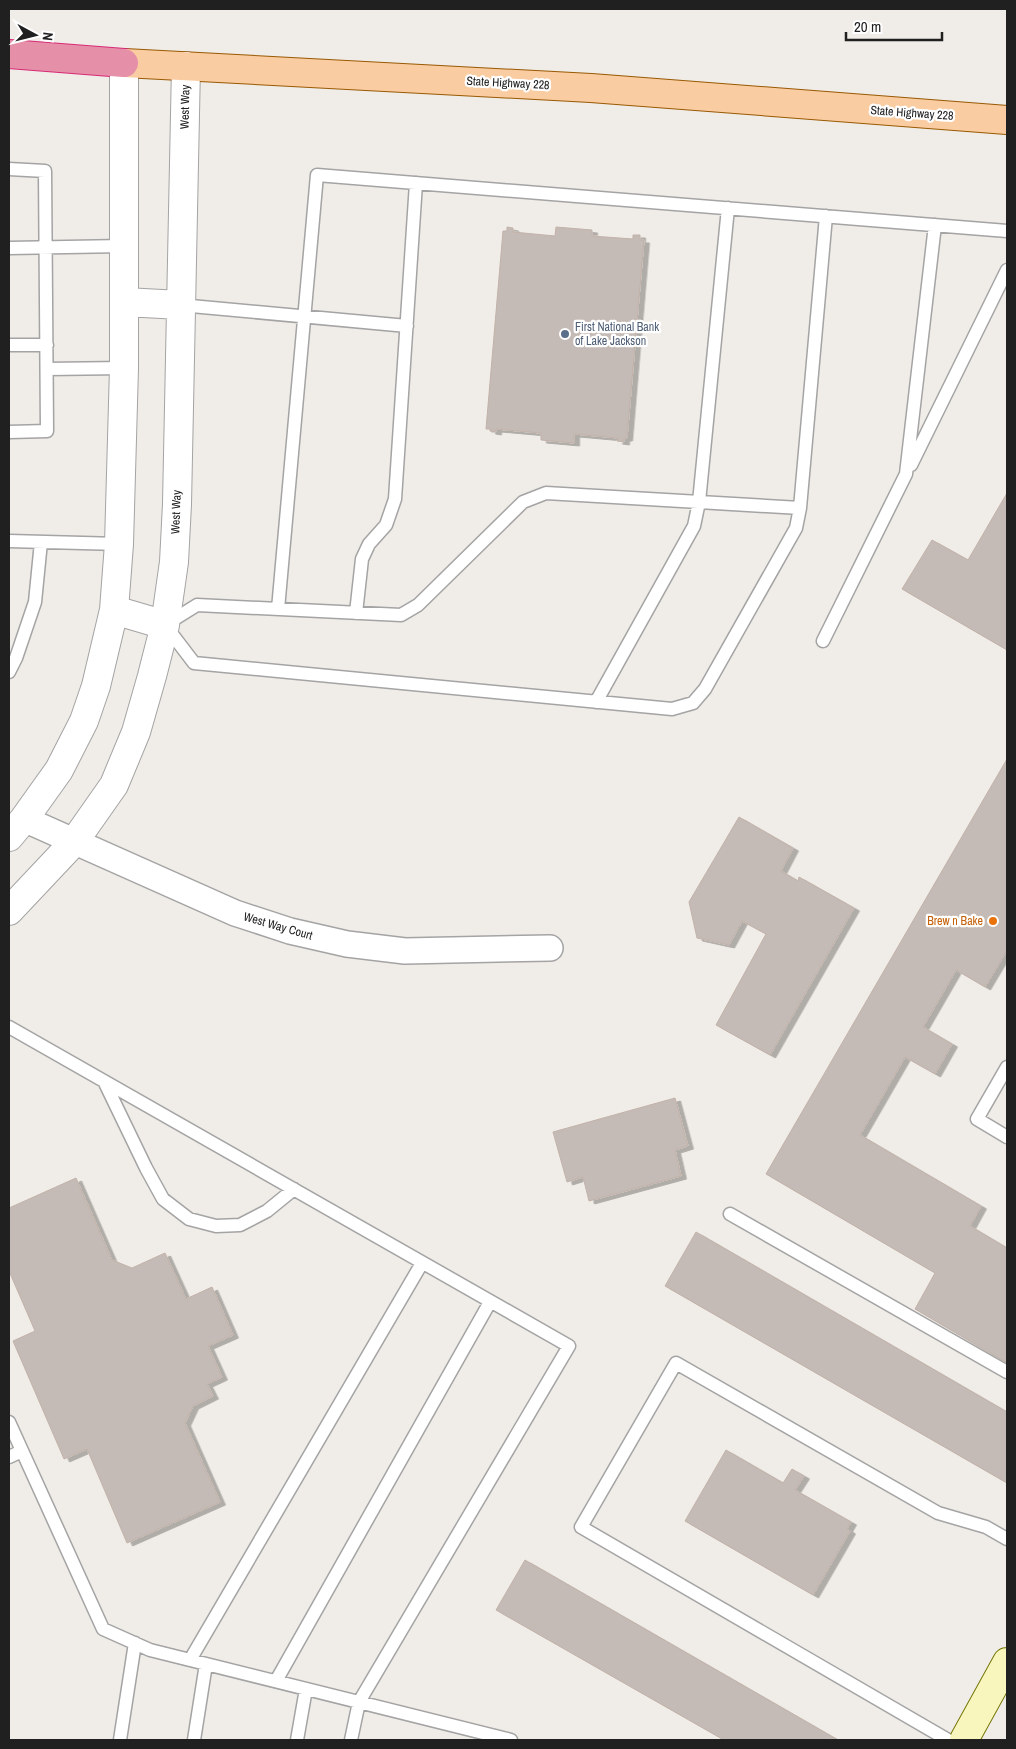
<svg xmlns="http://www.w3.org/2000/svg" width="1016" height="1749" font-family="'Archivo Narrow',sans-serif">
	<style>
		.building { fill: #c5bbb6; stroke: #c2b2a9; filter: url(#shadow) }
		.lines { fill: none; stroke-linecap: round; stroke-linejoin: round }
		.service-casing { stroke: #a4a4a4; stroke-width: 15 }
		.minor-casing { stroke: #a4a4a4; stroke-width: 28 }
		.tertiary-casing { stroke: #a4a4a4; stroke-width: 30 }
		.secondary-casing { stroke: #757707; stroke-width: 30 }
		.primary-casing { stroke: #995903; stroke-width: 30 }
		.motorway-casing { stroke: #d82a76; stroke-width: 30 }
		.service { stroke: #fff; stroke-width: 12 }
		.minor { stroke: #fff; stroke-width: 25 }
		.tertiary { stroke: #fff; stroke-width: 28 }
		.secondary { stroke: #f8f6bc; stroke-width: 28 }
		.primary { stroke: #facca2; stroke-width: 28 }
		.motorway { stroke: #e590a8; stroke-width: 28 }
		.service-dot { fill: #5c6f8a; stroke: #fff; stroke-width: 2 }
		.food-dot { fill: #e8710a; stroke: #fff; stroke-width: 2 }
		.labels { text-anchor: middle; stroke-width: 4.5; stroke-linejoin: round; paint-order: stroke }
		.street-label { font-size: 12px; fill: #202020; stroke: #fff }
		.service-label { font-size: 12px; fill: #4e5e75; stroke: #fff; text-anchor: start }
		.food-label { font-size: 12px; fill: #c56008; stroke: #fff; text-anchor: end }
	</style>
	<defs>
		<filter id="shadow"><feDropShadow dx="5.5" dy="3" stdDeviation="0" flood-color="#0004"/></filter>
	</defs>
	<rect width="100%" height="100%" fill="#f0ece7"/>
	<path class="building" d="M507,227L513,228V232L555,236L556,227L592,230V236L633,239V235H640V240H644L627,438H624V442L617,441L618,438L574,434V443L541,440V433L496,429V432L490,431V429H486L503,231H507Z
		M1007,493V650L902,589L932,540L968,560Z
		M1007,759V950L985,987L956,970L923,1027L952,1044L935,1074L905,1057L860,1135L981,1206L970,1226L1007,1248V1363L915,1309L935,1273L766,1174Z
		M739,817L793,848L781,871L798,881L799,877L854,908L770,1055L716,1025L766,934L742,921L729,945L697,938L689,902Z
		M675,1098L688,1146L675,1150L681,1176L589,1201L583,1177L567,1182L553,1132Z
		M76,1178L112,1260L132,1268L165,1253L186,1299L212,1287L233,1335L208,1346L222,1377L207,1384L213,1396L193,1406L185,1423L220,1502L127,1543L87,1449L64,1459L13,1341L35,1331L9,1271V1208Z
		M696,1232L1007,1412V1483L665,1286Z
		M726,1450L783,1483L792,1469L804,1476L795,1490L851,1522L847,1529L850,1531L813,1595L685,1521Z
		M525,1560L838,1740H724L496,1610Z"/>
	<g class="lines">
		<g class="service-casing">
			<path id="service" d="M9,169L45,171L47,431L9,432
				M9,248L124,246
				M180,305L407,326
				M9,345H47
				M47,369L124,368
				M911,465L1007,270
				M800,508L546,493L523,502L418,605L401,615L197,605L165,625L194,663L672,709L693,703L705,689L796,528L800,508L826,216
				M9,541L119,544
				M278,609L317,175L1007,231
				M356,613L362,559L369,544L386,525L395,499L416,183
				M823,641L906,474L935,225
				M9,672L16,658L35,602L41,542
				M596,702L694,526L699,502L728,208
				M9,1027L569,1346L359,1702L351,1740
				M1007,1067L977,1119L1007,1137
				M104,1081L146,1168L163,1199L189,1219L216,1226L240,1225L267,1211L294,1189
				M730,1214L1007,1372
				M9,1422L103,1629L150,1650L511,1740
				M9,1457L22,1451
				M190,1660L422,1263
				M276,1681L490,1302
				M120,1740L135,1643
				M194,1740L206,1664
				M297,1740L306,1689
				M948,1740L581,1527L676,1363L938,1513L986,1527L1007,1539"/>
		</g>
		<g class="minor-casing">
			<path id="minor" d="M24,819L235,913L290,931L347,944L405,951L550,948"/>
		</g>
		<g class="tertiary-casing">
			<path id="tertiary" d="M125,302L180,305
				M114,610L165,625
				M9,837L24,819L59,770L84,721L96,686L114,610L119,544L124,368V63
				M9,911L74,842L114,785L136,732L152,676L165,625L174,562L177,504L186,66"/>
		</g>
		<g class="secondary-casing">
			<path id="secondary" d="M964,1740L1007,1662"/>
		</g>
		<g class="primary-casing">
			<path id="primary" d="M124,63L591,88L1007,120"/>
		</g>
		<g class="motorway-casing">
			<path id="motorway" d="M9,54L124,63"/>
		</g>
		<use href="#service" class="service"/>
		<use href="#minor" class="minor"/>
		<use href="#tertiary" class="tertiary"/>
		<use href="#secondary" class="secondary"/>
		<use href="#primary" class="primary"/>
		<use href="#motorway" class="motorway"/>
	</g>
	<circle class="service-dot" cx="565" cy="334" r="5"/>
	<circle class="food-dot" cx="993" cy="921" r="5"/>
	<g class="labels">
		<g class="street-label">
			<text transform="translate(508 83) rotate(3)" y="4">State Highway 228</text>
			<text transform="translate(185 107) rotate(-89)" y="4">West Way</text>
			<text transform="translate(912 113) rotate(4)" y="4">State Highway 228</text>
			<text transform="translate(176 512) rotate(-88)" y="4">West Way</text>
			<text transform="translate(278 926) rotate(16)" y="4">West Way Court</text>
		</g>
		<g class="service-label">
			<text x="575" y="331">First National Bank<tspan x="575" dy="14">of Lake Jackson</tspan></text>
		</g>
		<g class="food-label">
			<text x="983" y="925">Brew n Bake</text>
		</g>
	</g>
	<rect width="1016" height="1749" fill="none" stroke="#202020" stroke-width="20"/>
	<g transform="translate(35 35) rotate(97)" stroke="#ffffff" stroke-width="4" paint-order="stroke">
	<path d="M0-4L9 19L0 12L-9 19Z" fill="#202020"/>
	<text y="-8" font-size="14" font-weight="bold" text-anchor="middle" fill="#202020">N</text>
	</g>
	<path d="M846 32v8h96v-8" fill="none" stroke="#202020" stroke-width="2.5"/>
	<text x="854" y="32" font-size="15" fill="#202020" stroke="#ffffff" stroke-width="4" paint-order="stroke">20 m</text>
</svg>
